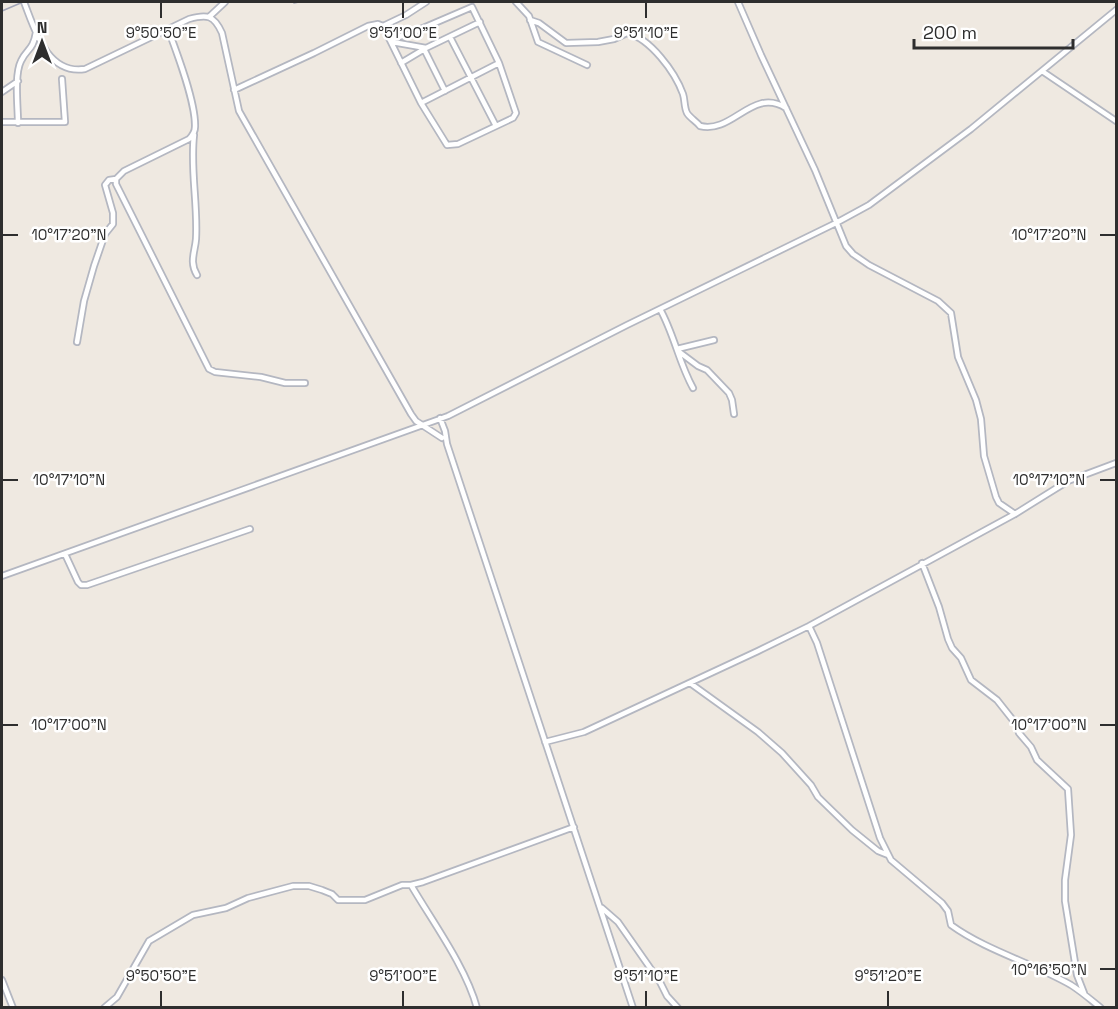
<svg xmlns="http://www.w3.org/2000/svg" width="1118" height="1009" font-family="'Space Grotesk',sans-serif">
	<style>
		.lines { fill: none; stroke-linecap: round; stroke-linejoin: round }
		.minor-casing { stroke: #b4b7c1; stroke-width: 8 }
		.minor { stroke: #fff; stroke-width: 4.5 }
		.rail { stroke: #a3a6b8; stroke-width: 1.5 }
		.ticks { fill: none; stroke: #2e2e2e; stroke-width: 2 }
		.ticks-label { font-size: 15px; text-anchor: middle; fill: #2e2e2e; stroke: #fff; stroke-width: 5; stroke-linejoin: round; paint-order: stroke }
	</style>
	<rect width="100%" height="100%" fill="#efe9e1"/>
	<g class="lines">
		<g class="minor-casing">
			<path id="minor" d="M24,2C35,30 47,75 85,69L189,19C207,14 214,15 222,33L239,111L411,414L416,421L442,438
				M516,2L529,16L538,42L587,65
				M738,2L761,55L815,170L846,246L853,254L869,265L938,301L951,313L958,357L976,400L981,419L984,456L996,497L999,503L1015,514
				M209,17L225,2
				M530,20L539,23L566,43L598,42L614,39L627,33C650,38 675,72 683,94C685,100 684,107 687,113C690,118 696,121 700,126C733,134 752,87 786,108
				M383,26L406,15L426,2
				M168,29C177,53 196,103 195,127C195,132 193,135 189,139L124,171L116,179V184L209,369L215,372L261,377L285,383H305
				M450,37L496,126
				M392,42L426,48
				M424,49L445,91
				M401,63L426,48L480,22
				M1042,71L1116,121
				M234,90L314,53L368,26L378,24L383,26L421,103L447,145L458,144L513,118L516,113L499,63L472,7L409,34L391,39
				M2,92L18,81
				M421,103L499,63
				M2,122H65L62,79
				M18,123C18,107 14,75 21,61C27,48 33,51 36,32
				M194,135C190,169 198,204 196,239C195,252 189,262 197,275
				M660,309C674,334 679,363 693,388
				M77,342L84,301L94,266L105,234L113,224V213L105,185L109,180L116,179
				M677,349L714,340
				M678,351L698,366L707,370L729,393L732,400L734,414
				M440,418L445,431L447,444L633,1008
				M65,554L78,582L81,585H87L250,529
				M922,563L939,607L948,639L952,648L961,658L971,680L997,700L1016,724L1019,733L1031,747L1037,760L1068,789L1071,835L1065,880V901L1077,975L1084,993
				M2,576L448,416L627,325L836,223L869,205L971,129L1116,10
				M809,626L817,643L880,838L891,860L942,903L948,911L951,925C987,951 1033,963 1071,985C1082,992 1091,1000 1101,1008
				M690,683L758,732L782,753L811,785L818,797L852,830L878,851L888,855
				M545,742L584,732L758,651L809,626L1015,514L1068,481L1116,463
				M411,885C432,921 466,967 477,1008
				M602,908L618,922L660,982L667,996L678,1008
				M2,980L13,1008
				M104,1008L117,997L149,941L193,915L226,908L248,898L293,886H309L322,890L332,894L338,900H365L402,885H411L423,882L574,827"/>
		</g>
		<use href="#minor" class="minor"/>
		<path class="rail" d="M294,3L299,2
			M2,11L23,2"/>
	</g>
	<path class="ticks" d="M161,3V18M403,3V18M646,3V18M3,235H18M1100,235H1115M3,480H18M1100,480H1115M3,725H18M1100,725H1115M1100,969H1115M161,991V1006M403,991V1006M646,991V1006M888,991V1006"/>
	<g class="ticks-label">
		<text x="161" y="38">9°50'50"E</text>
		<text x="403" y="38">9°51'00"E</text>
		<text x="646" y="38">9°51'10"E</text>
		<text x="69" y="240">10°17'20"N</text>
		<text x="1049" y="240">10°17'20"N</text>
		<text x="69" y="485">10°17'10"N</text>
		<text x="1049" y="485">10°17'10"N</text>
		<text x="69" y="730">10°17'00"N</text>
		<text x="1049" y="730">10°17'00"N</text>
		<text x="1049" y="975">10°16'50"N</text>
		<text x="161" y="981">9°50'50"E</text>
		<text x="403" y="981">9°51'00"E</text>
		<text x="646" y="981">9°51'10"E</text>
		<text x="888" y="981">9°51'20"E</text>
	</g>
	<rect width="1118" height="1009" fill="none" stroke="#2e2e2e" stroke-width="6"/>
	<g transform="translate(42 42)" stroke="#ffffff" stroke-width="4.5" paint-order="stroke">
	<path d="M0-4.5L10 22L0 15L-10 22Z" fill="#2e2e2e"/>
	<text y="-9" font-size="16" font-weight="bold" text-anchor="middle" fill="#2e2e2e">N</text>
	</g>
	<path d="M914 39v9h159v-9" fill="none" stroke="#2e2e2e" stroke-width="3"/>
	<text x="923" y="39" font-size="18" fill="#2e2e2e" stroke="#ffffff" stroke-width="4.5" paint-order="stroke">200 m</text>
</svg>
